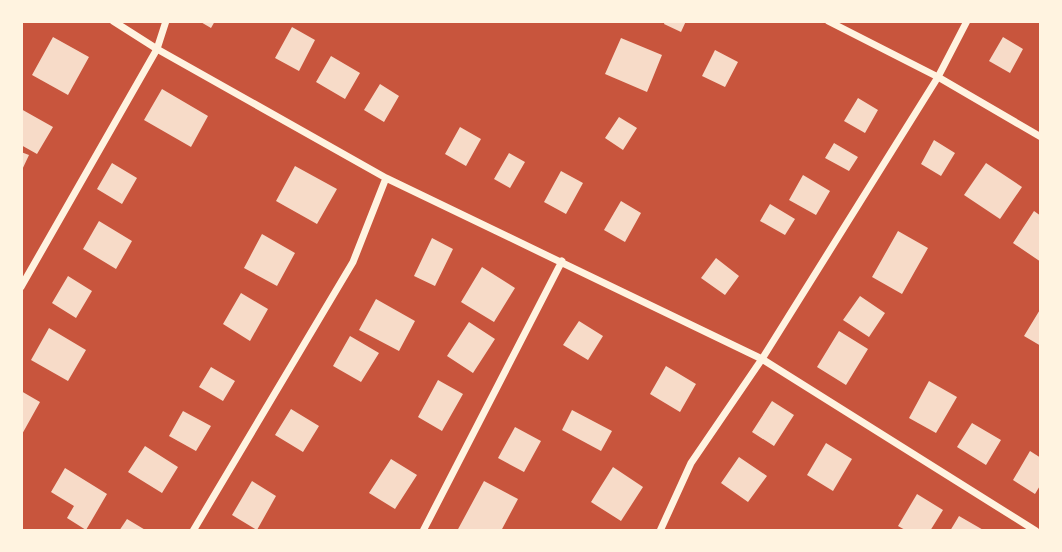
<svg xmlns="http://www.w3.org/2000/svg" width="1062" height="552" font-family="'PT Sans Narrow',sans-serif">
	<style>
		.building { fill: #f7dbc8 }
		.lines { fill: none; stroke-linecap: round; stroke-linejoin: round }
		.minor { stroke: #fff3e0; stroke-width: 7 }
	</style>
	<rect width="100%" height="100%" fill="#c8553d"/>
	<path class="building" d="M199,21H215L211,28Z
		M665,21H686L681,32L664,24Z
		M292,27L315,40L299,71L275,58Z
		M53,37L89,57L68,95L32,75Z
		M1003,37L1023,49L1010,73L989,61Z
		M621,38L662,55L647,92L605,74Z
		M715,50L738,62L725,87L702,76Z
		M331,56L360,73L345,99L316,82Z
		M380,84L399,96L384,122L364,110Z
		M162,89L208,116L191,147L144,120Z
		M858,98L878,110L865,133L844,121Z
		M21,109L53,127L37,154L21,145Z
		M619,117L637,128L623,150L605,138Z
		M460,127L481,139L466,166L445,154Z
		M934,140L955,153L941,176L921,164Z
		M834,143L858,157L849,171L825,158Z
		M21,152L29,155L21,172Z
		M509,153L525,162L510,188L494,179Z
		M112,163L137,178L122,204L97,189Z
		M986,163L1022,187L1000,219L964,195Z
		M295,166L337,189L317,224L276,201Z
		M561,171L583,183L566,214L544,202Z
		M803,175L830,191L816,215L789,200Z
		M621,201L641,213L625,242L604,230Z
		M770,204L795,219L785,235L760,221Z
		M1034,211L1041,216V262L1013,243Z
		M99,221L132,241L116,269L83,249Z
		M898,231L928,248L902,294L872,277Z
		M262,234L295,253L277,286L244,268Z
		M432,238L453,249L435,286L414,276Z
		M716,258L739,276L725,295L701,278Z
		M482,267L515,288L494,322L461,302Z
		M68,276L92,291L76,318L52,303Z
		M241,293L268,309L250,341L223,324Z
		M860,296L885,313L869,337L843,320Z
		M376,299L415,321L399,351L359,330Z
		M1041,308V346L1024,336Z
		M579,321L603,336L588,360L563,345Z
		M469,322L495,339L473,373L447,356Z
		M49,328L86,350L68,381L31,360Z
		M839,331L868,349L846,385L817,367Z
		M350,336L379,353L361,382L333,366Z
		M666,366L696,384L680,412L650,394Z
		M211,367L235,381L223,401L199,387Z
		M438,380L463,394L442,431L418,417Z
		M929,381L957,397L936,433L909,418Z
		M21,391L40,402L21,436Z
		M772,401L794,415L774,446L752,432Z
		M291,409L319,426L303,452L275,435Z
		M572,410L612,431L601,451L562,430Z
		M183,411L211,426L196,451L169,436Z
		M972,423L1001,440L986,465L957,447Z
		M515,427L541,441L524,472L498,458Z
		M826,443L852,459L833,491L807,475Z
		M145,446L178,467L162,493L128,472Z
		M1030,451L1041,458V484L1035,494L1013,480Z
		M739,457L767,476L748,502L721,483Z
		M391,459L417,475L395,509L369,493Z
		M613,467L643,487L621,521L591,502Z
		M65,468L107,494L86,530L67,518L74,506L51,492Z
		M252,481L276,496L257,530L232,515Z
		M484,481L518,499L501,531H457Z
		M917,494L943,510L930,531H907L898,526Z
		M959,516L985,531H950Z
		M127,519L147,531H119Z"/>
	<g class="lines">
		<path class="minor" d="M113,21L157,49L386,178L762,359L1036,531
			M828,21L938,77L1041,137
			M21,287L157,49L166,21
			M193,531L353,262L386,178
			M423,531L562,261
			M660,531L691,463L762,359L938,77L967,21"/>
	</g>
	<rect width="1062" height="552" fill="none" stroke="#fff3e0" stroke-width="46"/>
</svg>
